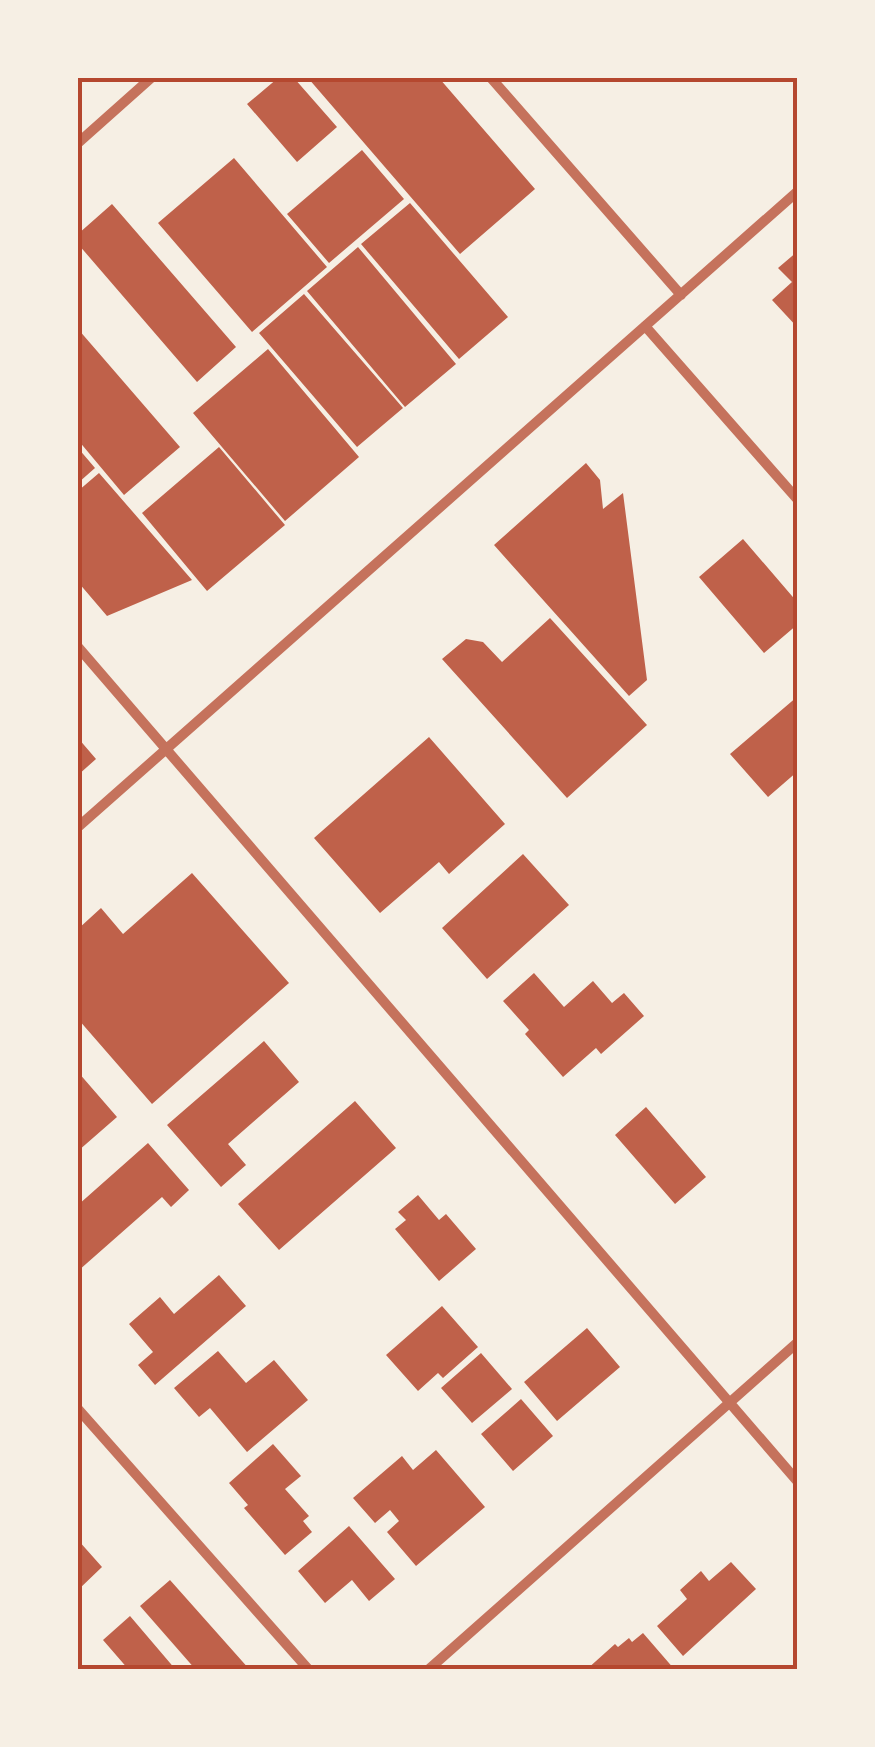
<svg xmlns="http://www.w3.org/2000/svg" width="875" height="1747" font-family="Poppins,sans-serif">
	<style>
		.building { fill: #bf614a }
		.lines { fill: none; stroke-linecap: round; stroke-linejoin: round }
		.minor { stroke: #c5725c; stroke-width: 10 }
		.neatline { fill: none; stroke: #b5482f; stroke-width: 4 }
	</style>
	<rect width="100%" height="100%" fill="#f6efe4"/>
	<path class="building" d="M278,78H294L337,127L297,162L247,104Z
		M308,78H439L535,189L460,254Z
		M362,150L404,199L329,263L287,214Z
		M234,158L327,267L252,332L158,223Z
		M410,203L508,317L459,359L361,244Z
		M112,204L236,347L197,382L78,244V234Z
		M358,247L456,364L405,407L307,291Z
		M798,251V328L772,300L792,282L778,268Z
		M304,294L403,408L357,447L259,333Z
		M78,329L180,447L124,495L78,440Z
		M268,349L359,457L285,521L193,413Z
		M219,447L285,525L207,591L142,513Z
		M78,448L95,468L78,483Z
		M586,463L600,480L603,509L623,493L647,680L629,696L494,545Z
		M99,473L192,580L107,616L78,582V491Z
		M743,539L798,603V624L764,653L699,577Z
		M550,618L647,725L567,798L442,659L466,639L483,642L502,662Z
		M798,696V771L768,797L730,754Z
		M429,737L505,824L449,874L439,862L380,913L314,838Z
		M78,738L96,759L78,775Z
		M523,854L569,905L487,979L442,928Z
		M192,873L289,983L152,1104L78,1019V929L101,908L123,934Z
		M534,973L564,1007L593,981L612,1003L624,993L644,1016L601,1054L596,1048L563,1077L525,1034L529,1030L503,1001Z
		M264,1041L299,1082L228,1144L246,1165L221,1187L167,1125Z
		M78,1072L117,1117L78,1151Z
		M355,1101L396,1148L279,1250L238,1204Z
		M646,1107L706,1177L675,1204L615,1135Z
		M148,1143L189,1190L171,1207L162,1197L78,1271V1205Z
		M418,1195L439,1220L446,1214L476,1249L439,1281L395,1229L406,1220L398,1212Z
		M219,1275L246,1306L155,1385L138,1365L153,1352L129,1324L160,1297L174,1314Z
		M442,1306L478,1347L443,1378L438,1373L418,1391L386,1355Z
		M587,1328L620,1367L557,1421L524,1382Z
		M218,1351L246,1383L274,1360L308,1400L247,1452L210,1408L199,1417L174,1388Z
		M481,1353L512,1389L472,1423L441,1388Z
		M521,1399L553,1436L513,1471L481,1434Z
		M273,1444L301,1476L285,1489L309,1516L303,1521L312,1532L285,1555L244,1508L248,1505L229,1483Z
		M436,1450L485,1507L416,1566L387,1532L399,1521L390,1510L375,1523L353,1498L402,1456L413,1470Z
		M349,1526L395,1579L369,1601L352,1580L325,1603L298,1571Z
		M78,1540L102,1567L78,1590Z
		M731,1562L756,1589L683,1656L657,1626L687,1599L680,1590L701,1571L709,1581Z
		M170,1580L250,1670H196L140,1606Z
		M130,1616L176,1670H129L103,1640Z
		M643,1633L675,1670H586L615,1644L618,1647L629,1638L632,1642Z"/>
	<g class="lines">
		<path class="minor" d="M491,78L681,295
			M78,143L151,78
			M645,326L798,500
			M78,647L798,1482
			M78,827L798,191
			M78,1409L309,1670
			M428,1670L798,1342"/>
	</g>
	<rect width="875" height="1747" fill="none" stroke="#f6efe4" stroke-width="160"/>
	<rect x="80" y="80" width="715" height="1587" class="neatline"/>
</svg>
